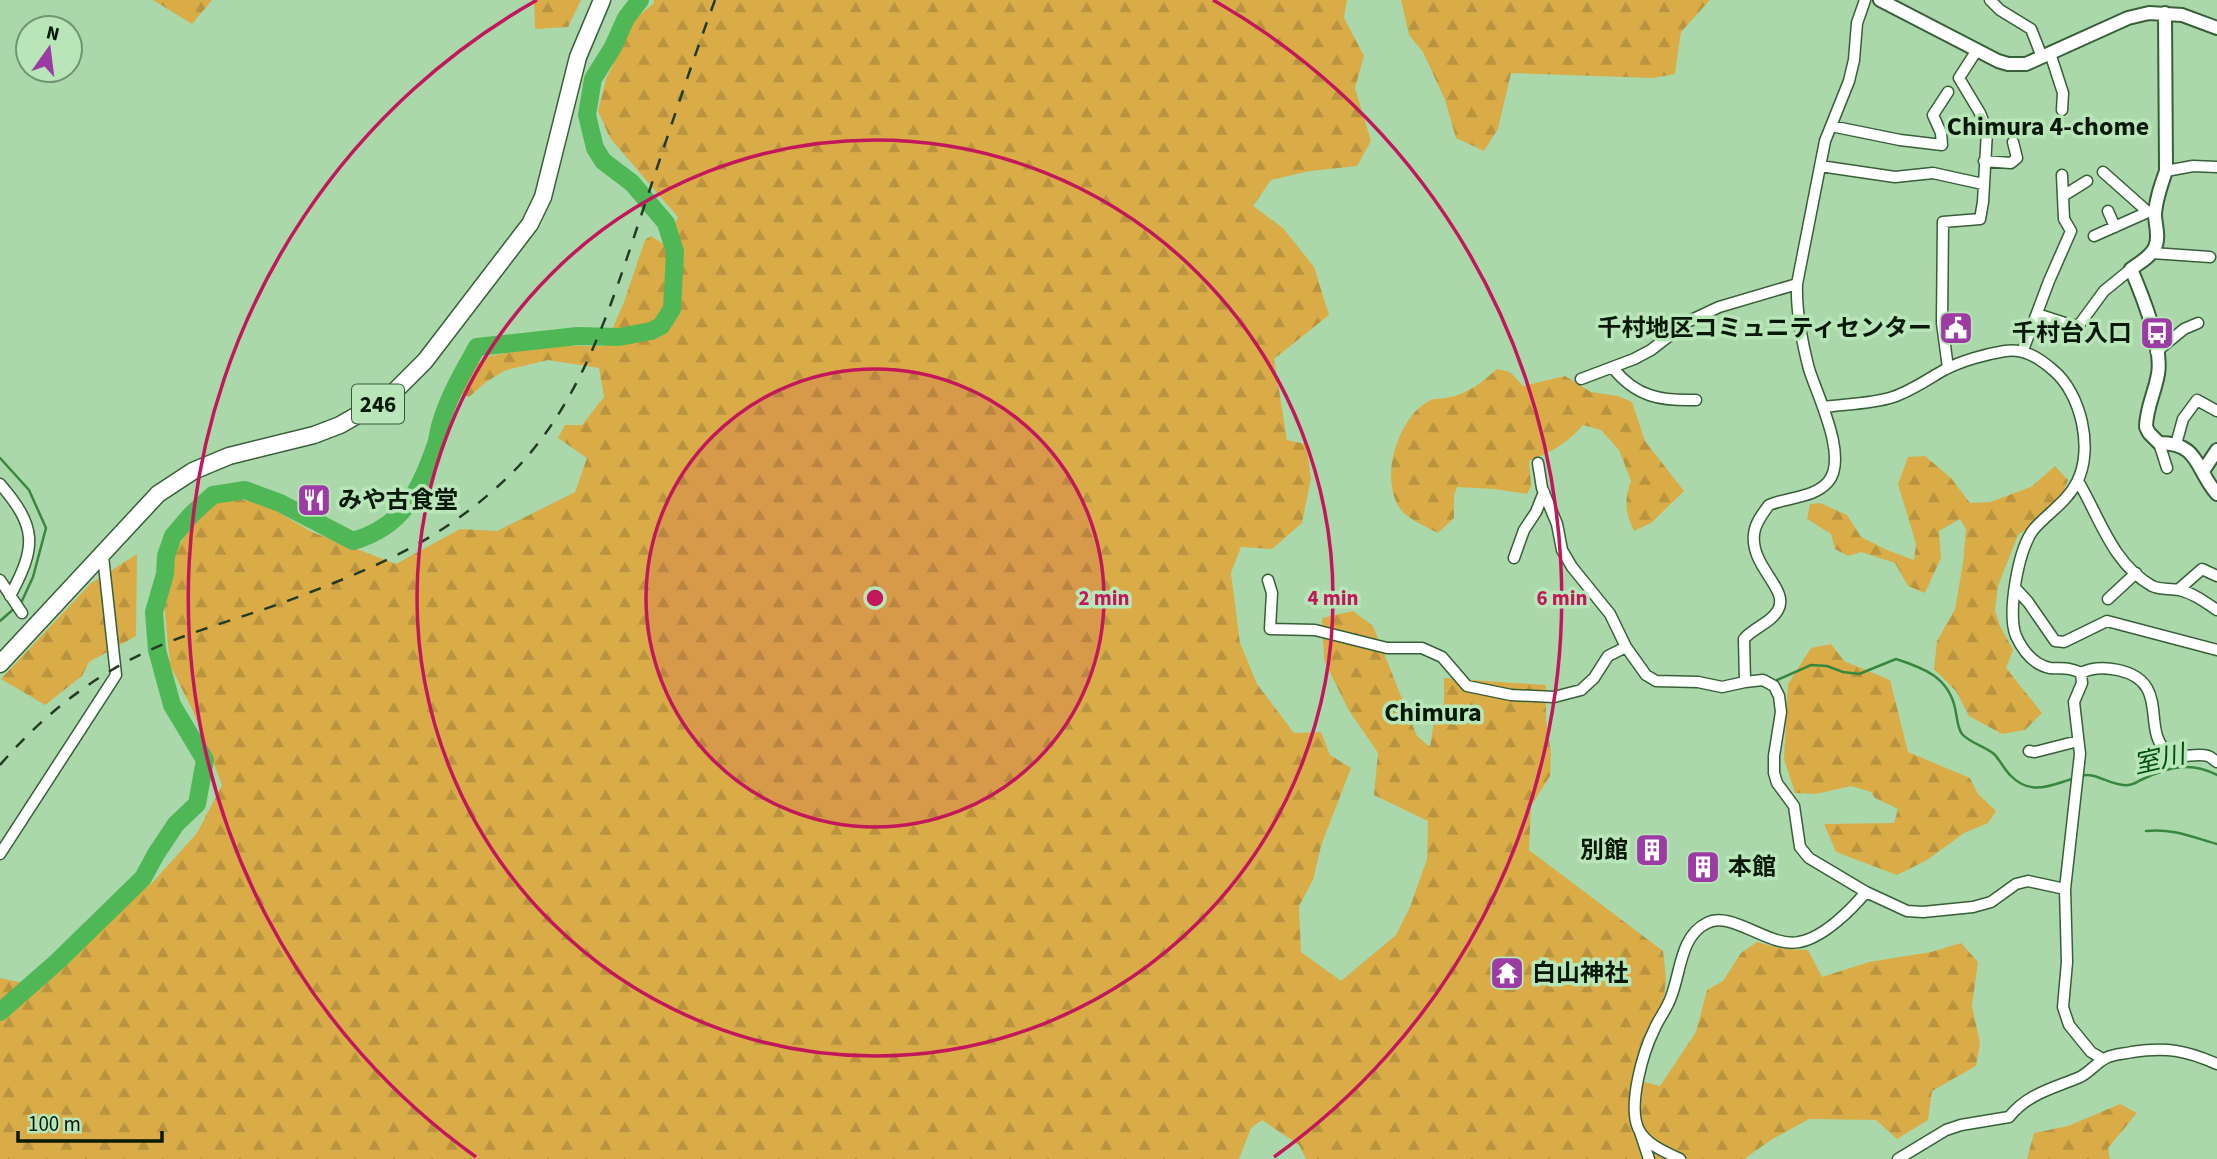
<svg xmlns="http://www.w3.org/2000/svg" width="2217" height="1159" font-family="'Source Sans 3','Noto Sans JP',sans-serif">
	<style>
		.forest { fill: url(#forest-firs) }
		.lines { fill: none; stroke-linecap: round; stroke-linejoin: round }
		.stream { stroke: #39873f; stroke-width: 2.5 }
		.river { stroke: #4fb756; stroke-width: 18 }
		.minor-casing { stroke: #375f38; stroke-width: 13 }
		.tertiary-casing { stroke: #375f38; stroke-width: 16 }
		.trunk-casing { stroke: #375f38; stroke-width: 19 }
		.minor { stroke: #fff; stroke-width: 10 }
		.tertiary { stroke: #fff; stroke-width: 12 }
		.trunk { stroke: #fff; stroke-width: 16 }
		.rail { stroke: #243a25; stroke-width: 2.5; stroke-dasharray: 12 12; stroke-linecap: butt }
		.ring { fill: none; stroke: #c2185b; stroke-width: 3.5 }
		.labels { text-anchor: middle; stroke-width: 7; stroke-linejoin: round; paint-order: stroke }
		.shield { fill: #b8e6b8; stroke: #3c563d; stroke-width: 2 }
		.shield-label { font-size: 23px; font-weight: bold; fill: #071808 }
		.poi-label { font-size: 24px; font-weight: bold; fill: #071808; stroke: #b8e6b8; text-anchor: end }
		.neighbourhood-label { font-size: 26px; font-weight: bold; fill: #071808; stroke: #b8e6b8 }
		.water-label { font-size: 26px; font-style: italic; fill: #014f0f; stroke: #b8e6b8 }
		.centre { fill: #c2185b; stroke: #b8e6b8; stroke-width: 3.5 }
		.ring-label { font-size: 21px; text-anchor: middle; font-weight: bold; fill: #c2185b; stroke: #b8e6b8; stroke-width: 7; stroke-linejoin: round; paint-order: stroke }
	</style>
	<defs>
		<pattern id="forest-firs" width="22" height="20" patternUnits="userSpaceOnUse" patternTransform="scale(1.75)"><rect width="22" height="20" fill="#d9ac48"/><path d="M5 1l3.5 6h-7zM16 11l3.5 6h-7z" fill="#b9933e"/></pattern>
	</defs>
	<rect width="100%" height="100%" fill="#abd8ab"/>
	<path class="forest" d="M153,0H212L192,24Z
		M534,0H581L568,27L535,29Z
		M654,0H1347L1344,18L1364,56L1355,88L1371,141L1357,166L1310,171L1271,180L1253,206L1283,228L1314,267L1329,315L1274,359L1287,440L1306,444L1311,478L1302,523L1272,549L1241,547L1231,573L1240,643L1257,684L1294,733L1321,732L1330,755L1351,768L1321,846L1313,880L1299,906L1301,952L1341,981L1396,935L1410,907L1427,859L1428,821L1374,795L1378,753L1348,709L1324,660L1322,618L1353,611L1373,626L1417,736L1430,747L1435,714L1444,703V678L1546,685V720L1551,753L1550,776L1531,806L1529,850L1663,951L1666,978L1664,996L1637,1080L1660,1086L1696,1032L1707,990L1723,981L1741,953L1757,942L1784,949L1808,950L1822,977L1869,962L1931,952L1961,943L1978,962L1972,1006L1980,1043L1976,1066L1932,1091L1928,1120L1897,1139L1876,1120L1809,1119L1771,1140L1744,1159H1306L1299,1145L1262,1120L1251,1128L1239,1159H0V978L41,987L113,915L152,883L197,833L222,785L192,709L170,665L164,604L172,558L199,511L220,499L259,501L312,532L396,564L460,529L497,531L575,492L587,458L558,438L565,425H582L604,397L599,368L548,360L506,370L486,382L469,397L460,393L471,370L485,357L543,346H605L624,302L645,240L651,236L665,245L678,217L610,138L598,111L606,79L635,19L654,3Z
		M1401,0H1710L1681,32L1675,74L1653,78L1511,73L1498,129L1484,151L1456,138L1445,100L1423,52L1409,35Z
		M1497,369L1510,372L1523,386L1565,376L1591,392L1618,396L1632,402L1645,441L1684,491L1651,523L1634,531C1625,512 1624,500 1631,481L1619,450L1601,430L1583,425C1565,445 1553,451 1529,461L1531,486L1527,494L1495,489L1457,487L1454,496V518L1438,533C1427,527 1408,519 1401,510C1378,480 1398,415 1431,400C1435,398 1441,399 1446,398C1468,394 1481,383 1497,369Z
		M1925,456L1951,478L1970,503L1990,502L2031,487L2055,466L2068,480L2057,508L2018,535L1998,586L1995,611L2000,626L2013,650L2006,668L2042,713L2025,730L2002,734L1969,716L1956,691L1934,669L1937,641L1955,609L1963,563L1966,529L1960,519L1939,531L1941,558L1925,593L1908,586L1895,563L1861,552L1848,556L1835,549L1831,534L1807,519L1810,504L1820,503L1847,515L1861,537L1887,550L1914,560L1916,544L1898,484L1908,457Z
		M137,554L136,636L89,662L82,676L45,705L1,679L90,584Z
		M1831,644L1844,661L1890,680L1908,752L1970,778L1978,794L1996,811L1988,823L1964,833L1927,860L1897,875L1836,852L1824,824L1894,823L1898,809L1875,798L1871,792L1851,786L1816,794L1795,793L1784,759L1788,684L1811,648Z
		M2120,1104L2137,1113L2108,1148L2110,1159H2027L2034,1133L2068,1126Z"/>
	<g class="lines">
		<path class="stream" d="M0,458L29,490L46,528L33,577L21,603
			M0,621L16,607
			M1777,680L1811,665L1827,666L1843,672L1859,674L1896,659C1924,668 1948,677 1955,708C1957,716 1957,727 1962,734C1970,743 1984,746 1994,754C2000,760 2004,769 2010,775C2031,797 2051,785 2075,778
			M2081,776C2096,771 2111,787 2128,785C2134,785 2138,781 2143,779C2169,767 2191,761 2217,775
			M2146,831C2172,828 2192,837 2217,844"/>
		<path class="river" d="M0,1012L58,961L143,878L156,854L176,824L197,804L205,760L172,705L157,650L154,612L165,574L166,556L173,536L192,514L213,495L245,490L280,503L353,541C402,527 419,493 435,447C438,440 438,433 440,426C448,397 463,372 477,347L578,336L619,337L651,331L661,326L672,309L675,252L666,223L632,183L603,161L595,148L587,115L593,79L613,47L626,18L640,0"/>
		<g class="minor-casing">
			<path id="minor" d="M1990,0L2000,10L2031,29L2042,57
				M2050,53L2063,93L2062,110
				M1831,126L1900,140L1942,145L1941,133L1933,115L1948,92
				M1984,161L2011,163L2017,158L2013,142
				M1820,166L1895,177L1933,173L1983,184
				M2166,171L2193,166L2217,167
				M2103,172L2148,212
				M2063,196L2087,181
				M2108,211L2115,227
				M2094,236L2148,212L2156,211
				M2152,253L2210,257
				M2037,314L2071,325H2079L2104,291L2131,269
				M2023,350L2049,281L2071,231L2064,219L2062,175
				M2156,352L2184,329L2198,323
				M1613,368C1636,397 1661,401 1696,400
				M1948,368L1942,323L1943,222L1980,219L1983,202L1987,131L1980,113L1959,78L1977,50
				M1581,379L1634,359L1651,350L1687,322L1719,307L1797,284
				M1824,407C1846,404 1871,404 1893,397C1911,391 1928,379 1944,370C1961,361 1986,354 2005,351C2024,348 2039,358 2053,370C2081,393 2094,449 2077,482C2067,502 2048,513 2034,529C2018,548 2007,614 2016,636C2023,651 2034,665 2050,668C2062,669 2070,667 2081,673
				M2159,443L2167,468
				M2176,444L2183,419L2197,400L2217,411
				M1538,463L1542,488L1557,524L1562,550L1572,567L1610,614L1626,647L1646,675L1656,681L1698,682L1722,687L1745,682L1763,680L1774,686L1779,696L1781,712L1774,756V773L1777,783L1794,806L1800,847L1809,858L1866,892L1907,911L1923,912L1973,907L1991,902L2016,884L2028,881L2065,889
				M2078,481C2100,518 2112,563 2152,586C2160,590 2170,588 2179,590C2193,593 2205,602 2217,610
				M0,484C37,527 37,546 10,596
				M1514,558L1524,530L1536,512L1544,492
				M0,580L22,613
				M1268,580L1272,593L1270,629L1315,630L1387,648H1422L1442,657L1467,686L1511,695L1554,697L1581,690L1594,678L1608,656L1626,647
				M2016,589L2028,602L2055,641L2064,642L2107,621L2217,650
				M2178,590L2202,569L2217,576
				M2108,599L2136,573
				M2081,673L2082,683L2074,702L2080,754L2065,889L2067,962L2063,1007L2069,1025L2091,1052L2103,1059
				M2081,673C2093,667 2104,667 2118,670C2173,682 2139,732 2169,753C2180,760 2196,752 2208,756C2211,757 2214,760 2217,762
				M1745,682L1744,639C1753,628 1771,623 1778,610C1790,589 1750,567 1754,534C1755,523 1763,513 1769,505C1788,497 1814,498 1828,482C1849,458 1817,395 1809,369C1802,342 1796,311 1797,284L1825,141L1849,81L1854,60L1857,23L1865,0
				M2029,751L2035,752L2078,741
				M0,854L116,675L103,556
				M1640,1132L1649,1159
				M1680,1159C1665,1152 1645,1144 1638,1128C1628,1104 1643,1052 1654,1030C1659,1018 1667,1009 1671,997C1681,972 1680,936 1707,923C1732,910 1769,948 1799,942C1823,938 1851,910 1866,892
				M1898,1159L1946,1130L1961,1125L2009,1117C2029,1093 2052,1089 2080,1077C2090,1072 2096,1063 2106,1058C2114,1054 2123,1054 2132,1052C2167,1047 2185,1050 2217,1064"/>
		</g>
		<g class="tertiary-casing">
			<path id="tertiary" d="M1880,0L1998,61L2008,64H2026L2128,18L2149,13L2182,15L2217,28
				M2165,13L2166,171C2161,185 2156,199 2155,214C2155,225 2160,237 2155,247C2151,257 2139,263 2131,269C2142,295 2163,346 2158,374C2155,392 2146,409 2146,427L2149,433L2159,443C2200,443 2195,469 2217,494
				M2203,471L2217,450"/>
		</g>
		<g class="trunk-casing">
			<path id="trunk" d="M0,664L158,494L193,471L229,456L314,435L340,425L389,397L425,361L530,224L543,197L578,57L602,0"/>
		</g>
		<use href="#minor" class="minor"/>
		<use href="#tertiary" class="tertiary"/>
		<use href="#trunk" class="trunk"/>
		<path class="rail" d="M0,765C41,717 91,677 150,650C199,628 253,615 303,595C384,564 446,537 510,475C583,403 612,302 644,207C667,138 690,68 715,0"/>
	</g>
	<circle cx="875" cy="598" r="229" fill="#c2185b" fill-opacity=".12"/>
	<g class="ring">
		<circle cx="875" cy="598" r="229"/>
		<circle cx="875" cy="598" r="458"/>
		<path d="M476 1157A687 687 0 0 1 537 0M1213 0A687 687 0 0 1 1274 1157"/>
	</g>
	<defs>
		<g id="civic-square" transform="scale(1.75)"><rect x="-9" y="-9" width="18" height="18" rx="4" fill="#9b3ba3" stroke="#b8e6b8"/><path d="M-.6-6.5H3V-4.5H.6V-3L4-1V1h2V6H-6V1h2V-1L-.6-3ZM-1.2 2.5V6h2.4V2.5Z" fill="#fff"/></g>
		<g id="bus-square" transform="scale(1.75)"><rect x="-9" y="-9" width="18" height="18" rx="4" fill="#9b3ba3" stroke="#b8e6b8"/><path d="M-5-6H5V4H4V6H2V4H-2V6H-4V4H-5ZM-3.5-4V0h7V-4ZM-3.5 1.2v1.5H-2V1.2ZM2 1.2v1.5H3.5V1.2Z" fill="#fff"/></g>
		<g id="restaurant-square" transform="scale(1.75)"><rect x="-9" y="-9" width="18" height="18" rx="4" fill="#9b3ba3" stroke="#b8e6b8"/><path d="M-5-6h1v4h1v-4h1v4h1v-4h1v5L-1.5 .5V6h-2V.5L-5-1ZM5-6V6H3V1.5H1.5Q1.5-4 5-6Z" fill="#fff"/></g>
		<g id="building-square" transform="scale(1.75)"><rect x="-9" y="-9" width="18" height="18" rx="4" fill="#9b3ba3" stroke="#b8e6b8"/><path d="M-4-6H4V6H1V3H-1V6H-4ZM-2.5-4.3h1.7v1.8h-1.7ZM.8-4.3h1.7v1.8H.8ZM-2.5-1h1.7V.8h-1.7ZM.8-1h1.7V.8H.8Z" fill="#fff"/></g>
		<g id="temple-square" transform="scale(1.75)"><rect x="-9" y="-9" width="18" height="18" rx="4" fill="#9b3ba3" stroke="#b8e6b8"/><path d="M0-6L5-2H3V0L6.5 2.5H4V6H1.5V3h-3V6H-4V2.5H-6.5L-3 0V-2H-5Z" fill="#fff"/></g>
	</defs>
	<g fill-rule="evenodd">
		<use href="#civic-square" x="1956" y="328"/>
		<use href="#bus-square" x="2157" y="333"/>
		<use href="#restaurant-square" x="314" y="500"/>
		<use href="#building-square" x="1652" y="850"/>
		<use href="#building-square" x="1703" y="867"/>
		<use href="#temple-square" x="1507" y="973"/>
	</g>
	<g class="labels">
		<rect class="shield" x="352" y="384.5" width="52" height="39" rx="5"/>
		<g class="shield-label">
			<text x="378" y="412">246</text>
		</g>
		<g class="poi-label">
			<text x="1932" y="336">千村地区コミュニティセンター</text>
			<text x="2132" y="341">千村台入口</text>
			<text x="338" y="508" text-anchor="start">みや古食堂</text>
			<text x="1628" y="858">別館</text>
			<text x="1728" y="875" text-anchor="start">本館</text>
			<text x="1532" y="981" text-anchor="start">白山神社</text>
		</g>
		<g class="neighbourhood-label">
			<text x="2048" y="135">Chimura 4-chome</text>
			<text x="1433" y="721">Chimura</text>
		</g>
		<g class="water-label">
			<text transform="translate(2159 759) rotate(-13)" y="9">室川</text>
		</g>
	</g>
	<circle cx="875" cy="598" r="10" class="centre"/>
	<g class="ring-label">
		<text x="1104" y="605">2 min</text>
		<text x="1333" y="605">4 min</text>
		<text x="1562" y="605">6 min</text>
	</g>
	<g transform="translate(49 49) rotate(14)"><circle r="33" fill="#b8e6b8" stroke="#719472" stroke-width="2"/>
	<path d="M0-5L12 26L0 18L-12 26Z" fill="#9b3ba3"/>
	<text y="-10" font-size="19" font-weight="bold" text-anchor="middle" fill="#071808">N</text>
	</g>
	<path d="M18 1131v10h144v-10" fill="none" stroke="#071808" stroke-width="3.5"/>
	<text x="28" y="1131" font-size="21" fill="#071808" stroke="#b8e6b8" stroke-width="5" paint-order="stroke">100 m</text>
</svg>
